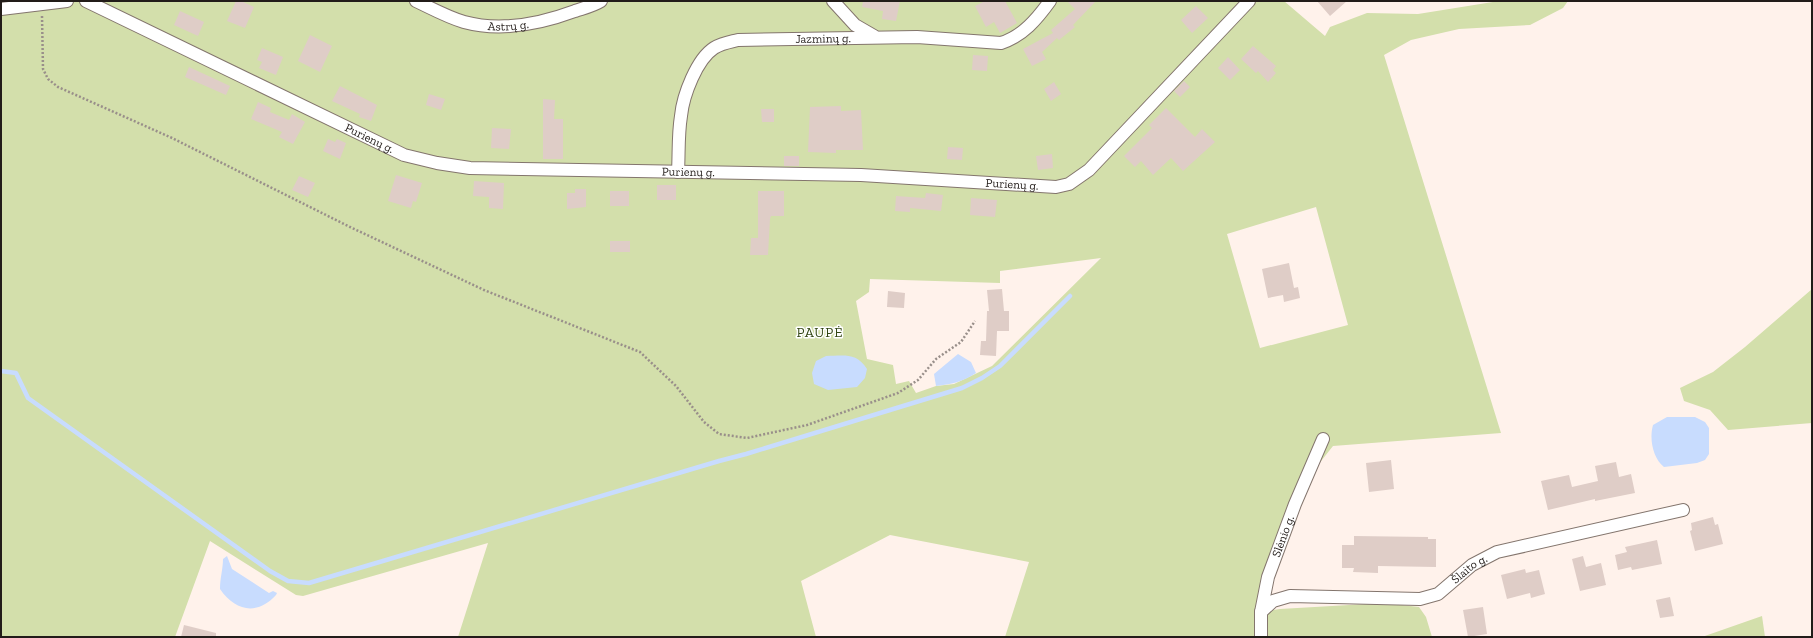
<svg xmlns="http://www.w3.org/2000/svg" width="1813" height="638" font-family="'Zilla Slab',serif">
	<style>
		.green { fill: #d3dfab; fill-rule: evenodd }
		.water { fill: #c8dcfe }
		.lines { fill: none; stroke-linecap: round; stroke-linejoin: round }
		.stream { stroke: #c8dcfe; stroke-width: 4.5 }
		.building { fill: #dfcdc7 }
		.street-casing { stroke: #83756d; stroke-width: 14 }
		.path { stroke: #998f8a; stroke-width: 2.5; stroke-dasharray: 2 2; stroke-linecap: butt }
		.street { stroke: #fff; stroke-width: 12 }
		.labels { text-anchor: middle; stroke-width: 3; stroke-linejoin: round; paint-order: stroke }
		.street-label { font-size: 12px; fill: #221c19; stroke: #fff }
		.quarter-label { font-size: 14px; letter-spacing: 1px; fill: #334714; stroke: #fff }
	</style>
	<rect width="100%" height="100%" fill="#fff2eb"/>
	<path class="green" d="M51,1H1284L1325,36L1330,27L1367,13L1418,14L1499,1H1568L1563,8L1530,25L1459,29L1411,40L1384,55L1501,433L1333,446L1291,499L1260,585L1261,612L1280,609L1384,603L1419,607L1426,617L1432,637H1005L1029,562L890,535L801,581L816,637H458L488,543L303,596L296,595L210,541L175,637H1V13ZM1316,207L1348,325L1260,348L1227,234ZM1101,258L992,366L954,384L936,386L916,393L909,381L896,384L893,365L867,359L856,301L869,292L870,279L1000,283V271Z
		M1812,289V423L1728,430L1710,410L1684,401L1680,388L1713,372L1745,347Z
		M1762,616L1765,637H1702Z"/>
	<path class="water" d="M958,354L971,362L976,373C963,382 951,384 936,386L934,374Z
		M826,356C844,356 856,352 867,369L865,378L857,387L828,390L814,384L812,373L816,361Z
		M1667,417H1695L1705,422L1709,428V454L1705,460L1697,463L1664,467C1653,458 1649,439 1653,425Z
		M227,556L232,569L269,593L273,591L277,593L276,595C257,616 235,611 220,589C220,578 223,569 223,559Z"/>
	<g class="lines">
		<path class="stream" d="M1,371L16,373L28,398L270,571L288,581L309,583L719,461L746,454L962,388L982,378L1000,366L1070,296"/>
	</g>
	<path class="building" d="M236,1H241L254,7L245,28L227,21Z
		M863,1H900L896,21L882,19L883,11L862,7Z
		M985,1H1005L1017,23L1000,33L994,22L986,27L975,6Z
		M1067,1H1096L1073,25L1075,27L1059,40L1057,38L1042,52L1046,59L1032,66L1023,49L1053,33L1051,30L1075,9Z
		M1317,1H1347L1330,16Z
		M1196,6L1208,18L1192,33L1181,20Z
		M180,11L204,22L198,36L174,25Z
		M310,35L332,46L320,72L298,61Z
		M1253,46L1276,66L1273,70L1276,73L1268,82L1258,71L1256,73L1241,59Z
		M262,48L283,57L276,75L259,68L262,62L257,60Z
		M973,55L988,56L987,71L972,70Z
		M1228,57L1240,70L1230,80L1218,68Z
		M189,67L230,86L226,95L185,77Z
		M1184,81L1190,87L1180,97L1174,91Z
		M1054,82L1061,94L1051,101L1044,89Z
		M340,86L377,105L371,121L359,117L360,114L332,101Z
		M429,94L445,99L441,110L426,105Z
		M543,99L555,100L554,119H563V159H543Z
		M258,102L271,108L270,112L289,120L292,114L305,122L293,144L279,137L282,132L251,119Z
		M841,106V111L861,110L863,150H836V153L808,152L810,107Z
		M1166,108L1195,137L1202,129L1215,142L1183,171L1171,158L1153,175L1141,161L1135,167L1124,156L1152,128L1149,125Z
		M761,109H774V122H762Z
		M492,128L511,129L509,149L491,148Z
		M328,139L335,142L337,139L346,143L340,159L323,151Z
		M948,147L963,148L962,160L947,159Z
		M1052,154L1053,168L1038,170L1036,156Z
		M784,156H799V166H784Z
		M396,175L422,183L416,202L413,201L411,208L388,201Z
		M299,176L315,183L308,197L292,190Z
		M474,181L504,183L503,209L489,208V197L473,196Z
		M657,185H676V200H657Z
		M575,189H586V207L567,209V193H575Z
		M610,191H629V206H610Z
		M758,191H784V216H771L770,219L768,255H750L751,238H758Z
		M926,193L943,195L941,211L910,208V212L895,211L896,196L925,198Z
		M971,198L997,200L995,217L970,215Z
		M610,241H630V252H610Z
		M1289,263L1294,288L1298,287L1300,298L1284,302L1283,295L1268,298L1262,269Z
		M1002,289L1004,311H1009V331H997L996,356L980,355L981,341H986L987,311H989L987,290Z
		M888,291L905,293L904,308L887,307Z
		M1391,460L1394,489L1369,492L1366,463Z
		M1616,462L1619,477L1631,474L1635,493L1595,501V499L1548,510L1541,481L1569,475L1572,487L1598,481L1595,466Z
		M1713,517L1715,525L1718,524L1723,544L1695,551L1690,531L1692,530L1691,523Z
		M1354,536L1428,537V539H1436V567L1378,566V573L1353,572L1354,568H1342V545H1354Z
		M1657,540L1662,564L1632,570L1631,567L1618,570L1615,555L1627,552L1625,547Z
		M1583,556L1586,567L1601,563L1606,585L1580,591L1572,559Z
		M1525,569L1526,573L1539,570L1545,594L1531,598L1530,593L1507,599L1501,575Z
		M1670,597L1674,616L1660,618L1656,600Z
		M1483,607L1487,634L1468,637L1463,610Z
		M184,625L216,633V637H181Z"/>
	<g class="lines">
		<g class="street-casing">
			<g id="street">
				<path id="s1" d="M86,1L404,155L437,163L470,168L861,175L1056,187L1069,184L1089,170L1249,1"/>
				<path id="s2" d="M416,1C431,8 447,17 464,22C501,32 540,24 575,11C584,8 593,6 601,1"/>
				<path d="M833,1L855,25L874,36"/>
				<path d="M1,9L67,1"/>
				<path id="s3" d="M678,172C679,153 678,134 681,116C683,95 697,59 714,48C722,43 730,42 738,40L917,37L1001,43C1023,36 1037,19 1050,1"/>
				<path id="s4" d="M1261,612L1273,601L1290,596L1420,599L1438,594L1472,565L1497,552L1683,510"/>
				<path id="s5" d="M1261,637V612L1268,577L1295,504L1323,439"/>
			</g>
		</g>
		<path class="path" d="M42,16L43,69L48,79L58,87L172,138L350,227L484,290L640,352L676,386L704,422L719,434L747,438L807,425L898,393L918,380L936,359L961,342L975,321"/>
		<use href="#street" class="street"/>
	</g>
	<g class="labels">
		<g class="street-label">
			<text dy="4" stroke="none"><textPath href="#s2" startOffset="97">Astrų g.</textPath></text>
			<text dy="4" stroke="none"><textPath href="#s3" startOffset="244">Jazminų g.</textPath></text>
			<text dy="4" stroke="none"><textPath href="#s1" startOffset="315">Purienų g.</textPath></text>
			<text dy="4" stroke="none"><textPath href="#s1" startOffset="639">Purienų g.</textPath></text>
			<text dy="4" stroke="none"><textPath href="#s1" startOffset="963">Purienų g.</textPath></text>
			<text dy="4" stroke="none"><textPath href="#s5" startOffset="104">Slėnio g.</textPath></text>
			<text dy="4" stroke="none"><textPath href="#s4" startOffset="223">Šlaito g.</textPath></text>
		</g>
		<g class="quarter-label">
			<text x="820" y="337">PAUPĖ</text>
		</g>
	</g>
	<rect width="1813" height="638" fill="none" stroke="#221c19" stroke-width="4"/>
</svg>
